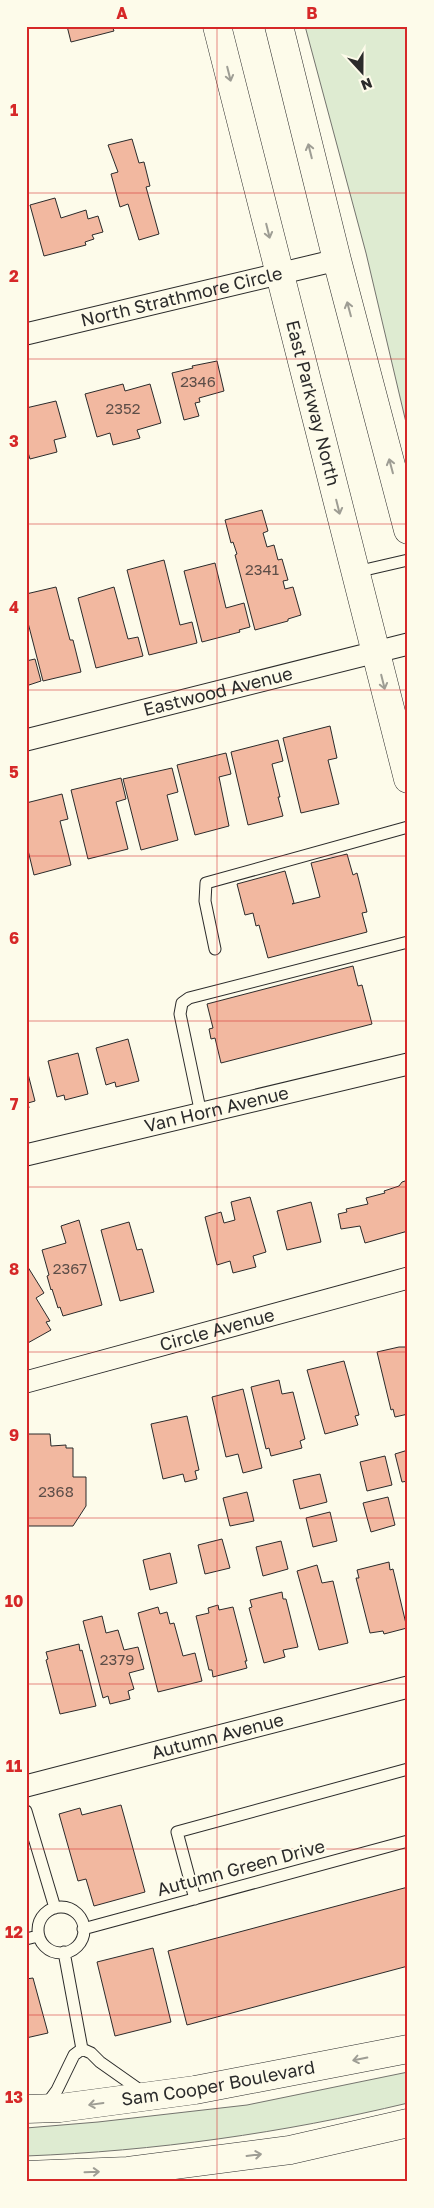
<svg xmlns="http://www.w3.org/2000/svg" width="434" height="2208" font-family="'Golos Text',sans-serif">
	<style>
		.green { fill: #deebd1; stroke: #74746e }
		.building { fill: #f2b8a0; stroke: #2b2b2b }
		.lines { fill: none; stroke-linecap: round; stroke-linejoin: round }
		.lane-casing { stroke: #2b2b2b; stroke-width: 13 }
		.street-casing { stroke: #2b2b2b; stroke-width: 23 }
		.primary-casing { stroke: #2b2b2b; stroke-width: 29 }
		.lane { stroke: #fdfbea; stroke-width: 11 }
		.street { stroke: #fdfbea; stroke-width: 21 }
		.primary { stroke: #fdfbea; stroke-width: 28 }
		.oneway { stroke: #9e9d94 }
		.grid { fill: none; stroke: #d62828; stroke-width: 1; stroke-opacity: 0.55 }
		.labels { text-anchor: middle; stroke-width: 4; stroke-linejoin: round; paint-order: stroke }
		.number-label { font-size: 15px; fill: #5d4e48 }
		.street-label { font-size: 18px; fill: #2b2b2b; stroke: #fdfbea }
		.neatline { fill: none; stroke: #d62828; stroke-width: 2 }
		.grid-label { font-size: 16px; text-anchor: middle; font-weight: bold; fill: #d62828 }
	</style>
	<rect width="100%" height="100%" fill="#fdfbea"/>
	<path class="green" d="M305,26H408V431L366,253Z
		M408,2072V2103C283,2133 155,2151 26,2156V2128L98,2122L247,2105Z"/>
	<path class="building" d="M67,26H112L114,31L71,42Z
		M132,139L139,163L144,162L150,186L146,187L159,234L139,240L128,204L120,207L111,174L118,172L108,145Z
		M55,198L61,218L86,210L88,219L98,216L103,232L92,235L94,239L85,242L86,245L44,256L30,205Z
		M217,361L224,391L199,398L200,402L195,403L199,416L184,420L172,373L193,368L192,366Z
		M123,384L125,391L150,384L161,423L137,430L140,438L113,445L110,433L97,437L85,394Z
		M56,401L66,437L54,440L57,452L30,459L26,446V408Z
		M262,510L268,531L263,533L267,547L274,545L278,560L282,559L288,580L283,581L285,589L293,587L301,615L288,619V621L255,630L235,555L237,554L233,542L231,543L225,520Z
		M164,560L180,625L192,622L197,643L149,655L127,570Z
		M215,563L226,608L244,603L250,627L239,630L240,632L202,642L184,571Z
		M56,587L70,640H73L81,672L43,681L26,615V594Z
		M114,587L128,639L138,637L143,656L96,668L78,598Z
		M35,659L41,681L26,686V661Z
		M330,726L337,758L328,760L339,804L301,813L283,738Z
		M278,740L283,761L272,764L280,797H278L283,816L248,825L231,752Z
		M226,753L231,774L219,777L229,826L195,835L177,765Z
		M172,768L178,792L167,795L178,840L141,850L123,779Z
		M121,778L126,799L116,802L128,849L88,859L71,790Z
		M62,794L68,819L60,821L71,865L34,875L26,842V803Z
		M347,854L353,875L357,873L367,912L362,913L367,932L268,958L259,925L256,926L253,913L245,915L237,884L285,871L294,903L292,904L320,897L311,863Z
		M353,966L358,986L362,985L372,1024L221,1063L215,1038L211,1039L209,1029L213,1028L207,1004Z
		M128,1039L139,1081L116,1087L115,1082L106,1085L96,1048Z
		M78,1053L88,1094L65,1100L64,1095L57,1097L48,1061Z
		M26,1066L35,1101L28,1103L29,1108H26Z
		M408,1180V1231L365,1243L360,1226L341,1229L338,1214L347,1212L346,1209L368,1204L366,1198L385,1193L384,1191L399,1186L402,1182Z
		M250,1197L266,1252L253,1256L256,1267L233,1273L230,1261L217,1265L205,1217L221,1212L224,1223L235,1220L231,1202Z
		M311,1202L321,1242L287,1250L277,1211Z
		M79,1220L102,1305L63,1316L60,1307L58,1308L52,1289L51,1290L47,1276L49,1275L42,1250L66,1243L61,1226Z
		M129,1222L137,1250L142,1249L154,1292L120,1301L101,1230Z
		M26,1264L44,1293L36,1298L50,1321L46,1322L51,1330L26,1344Z
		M399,1347H408V1414L395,1417L393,1409L391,1410L377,1352Z
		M344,1361L359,1415L355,1416L358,1425L325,1434L307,1370Z
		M279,1380L282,1394L293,1392L305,1439L300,1441L302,1448L271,1456L269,1448L266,1449L251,1387Z
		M243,1389L262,1468L243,1473L238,1454L226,1457L212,1397Z
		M187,1416L199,1470L195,1471L197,1479L185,1482L183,1474L163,1479L151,1424Z
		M26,1434H50L51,1446L66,1445V1448H73V1477H86V1506L73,1526H26Z
		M408,1450V1481L402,1482L395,1454Z
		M385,1456L392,1485L367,1491L360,1462Z
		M320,1474L327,1502L300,1509L293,1480Z
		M247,1492L254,1521L230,1526L223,1498Z
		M388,1497L395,1525L371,1532L363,1503Z
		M330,1512L337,1541L313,1547L306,1518Z
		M222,1539L230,1568L205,1574L198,1545Z
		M281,1541L288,1569L263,1576L256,1547Z
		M170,1553L177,1583L150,1590L143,1560Z
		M389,1562L390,1570L393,1569L407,1628L384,1634L383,1631L370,1633L356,1578H359L357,1570Z
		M317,1565L322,1583L333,1581L348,1643L319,1650L297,1571Z
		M282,1592L283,1599H286L298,1647L283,1650L285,1657L264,1663L249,1608L252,1607L250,1600Z
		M218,1605L219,1610L233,1607L247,1661H245L247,1668L213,1677L212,1670H209L196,1616L209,1613L208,1608Z
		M158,1607L160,1614L167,1612L170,1624L174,1623L183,1656L195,1653L202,1681L158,1692L138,1613Z
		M102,1616L106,1633L118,1630L124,1650L138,1647L144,1669L129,1673L134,1689L128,1691L130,1699L110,1704L108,1696L103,1698L83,1621Z
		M79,1644L80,1651L82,1650L96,1706L60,1714L46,1660L48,1659L46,1652Z
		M121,1805L145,1892L94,1906L86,1879L78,1881L59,1814L80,1808L82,1815Z
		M408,1887V1966L187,2025L168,1951Z
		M153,1948L171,2022L115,2036L97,1962Z
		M33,1978L48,2033L26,2038V1979Z"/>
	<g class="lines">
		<g class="lane-casing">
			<path id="lane" d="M356,572L408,560
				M215,949L205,901L206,883L408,827
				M201,1114L180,1014L182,1003L189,998L408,942
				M26,1811L55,1908
				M195,1899L177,1832L408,1769
				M38 1930a23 23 0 1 1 46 0a23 23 0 1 1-46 0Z
				M83,1929L408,1841
				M26,1939L38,1936
				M64,1952L82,2049
				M82,2049L91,2053L100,2062L144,2093
				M46,2105L57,2090L74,2055L82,2049"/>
		</g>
		<g class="street-casing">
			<g id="street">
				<path id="s1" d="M26,334L337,260"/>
				<path id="s2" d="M26,740L408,644"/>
				<path id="s3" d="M26,1155L408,1064"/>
				<path id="s4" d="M26,1382L408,1278"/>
				<path id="s5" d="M26,1786L408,1687"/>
			</g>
		</g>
		<g class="primary-casing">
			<g id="primary">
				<path id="s6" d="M217,26L408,779"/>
				<path d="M279,26L337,260L408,530"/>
				<path id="s7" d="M26,2109L60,2108L195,2090L408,2049"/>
				<path d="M26,2175L128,2171L290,2150L408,2123"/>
			</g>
		</g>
		<use href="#lane" class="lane"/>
		<use href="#street" class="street"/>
		<use href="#primary" class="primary"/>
	</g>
	<defs><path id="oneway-shaft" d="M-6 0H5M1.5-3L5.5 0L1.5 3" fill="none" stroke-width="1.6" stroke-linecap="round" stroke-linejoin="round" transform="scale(1.25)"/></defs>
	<g class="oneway">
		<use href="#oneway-shaft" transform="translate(229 74) rotate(76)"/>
		<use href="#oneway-shaft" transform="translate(310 151) rotate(-104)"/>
		<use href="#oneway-shaft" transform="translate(268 231) rotate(76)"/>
		<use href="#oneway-shaft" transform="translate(349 309) rotate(-105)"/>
		<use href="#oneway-shaft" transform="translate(391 466) rotate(-105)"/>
		<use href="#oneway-shaft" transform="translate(338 507) rotate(76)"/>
		<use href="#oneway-shaft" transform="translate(383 682) rotate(76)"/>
		<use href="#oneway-shaft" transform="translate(360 2059) rotate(169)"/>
		<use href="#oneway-shaft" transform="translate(96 2104) rotate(172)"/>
		<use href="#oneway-shaft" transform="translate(254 2155) rotate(-7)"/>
		<use href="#oneway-shaft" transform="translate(92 2172) rotate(-2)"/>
	</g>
	<path class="grid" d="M217,26V2182M26,193H408M26,359H408M26,524H408M26,690H408M26,856H408M26,1021H408M26,1187H408M26,1352H408M26,1518H408M26,1684H408M26,1849H408M26,2015H408"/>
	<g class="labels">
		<g class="number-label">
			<text x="198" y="387">2346</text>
			<text x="123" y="414">2352</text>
			<text x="262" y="575">2341</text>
			<text x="70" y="1274">2367</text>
			<text x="56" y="1497">2368</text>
			<text x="117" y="1665">2379</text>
		</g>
		<g class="street-label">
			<text dy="6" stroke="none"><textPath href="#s1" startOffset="160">North Strathmore Circle</textPath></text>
			<text dy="6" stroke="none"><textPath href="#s6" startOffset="389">East Parkway North</textPath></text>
			<text dy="6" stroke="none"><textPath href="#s2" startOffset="198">Eastwood Avenue</textPath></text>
			<text dy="6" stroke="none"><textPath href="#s3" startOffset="196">Van Horn Avenue</textPath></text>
			<text dy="6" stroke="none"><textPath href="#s4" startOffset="198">Circle Avenue</textPath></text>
			<text dy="6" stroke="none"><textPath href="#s5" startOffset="198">Autumn Avenue</textPath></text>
			<text transform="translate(241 1868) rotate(-15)" y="6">Autumn Green Drive</text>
			<text dy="6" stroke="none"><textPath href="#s7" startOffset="194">Sam Cooper Boulevard</textPath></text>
		</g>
	</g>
	<rect width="434" height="2208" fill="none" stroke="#fdfbea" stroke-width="55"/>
	<g transform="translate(362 72) rotate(159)" stroke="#fdfbea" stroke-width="4" paint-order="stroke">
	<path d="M0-4L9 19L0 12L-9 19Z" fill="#2b2b2b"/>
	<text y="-8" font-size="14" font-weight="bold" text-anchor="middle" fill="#2b2b2b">N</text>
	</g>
	<rect x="28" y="28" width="378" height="2152" class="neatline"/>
	<g class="grid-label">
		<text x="122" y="19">A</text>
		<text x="312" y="19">B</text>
		<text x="14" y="116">1</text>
		<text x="14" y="282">2</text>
		<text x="14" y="447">3</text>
		<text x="14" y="613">4</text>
		<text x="14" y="778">5</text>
		<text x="14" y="944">6</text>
		<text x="14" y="1110">7</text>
		<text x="14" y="1275">8</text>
		<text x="14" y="1441">9</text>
		<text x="14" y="1607">10</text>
		<text x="14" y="1772">11</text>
		<text x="14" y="1938">12</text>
		<text x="14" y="2103">13</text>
	</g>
</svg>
